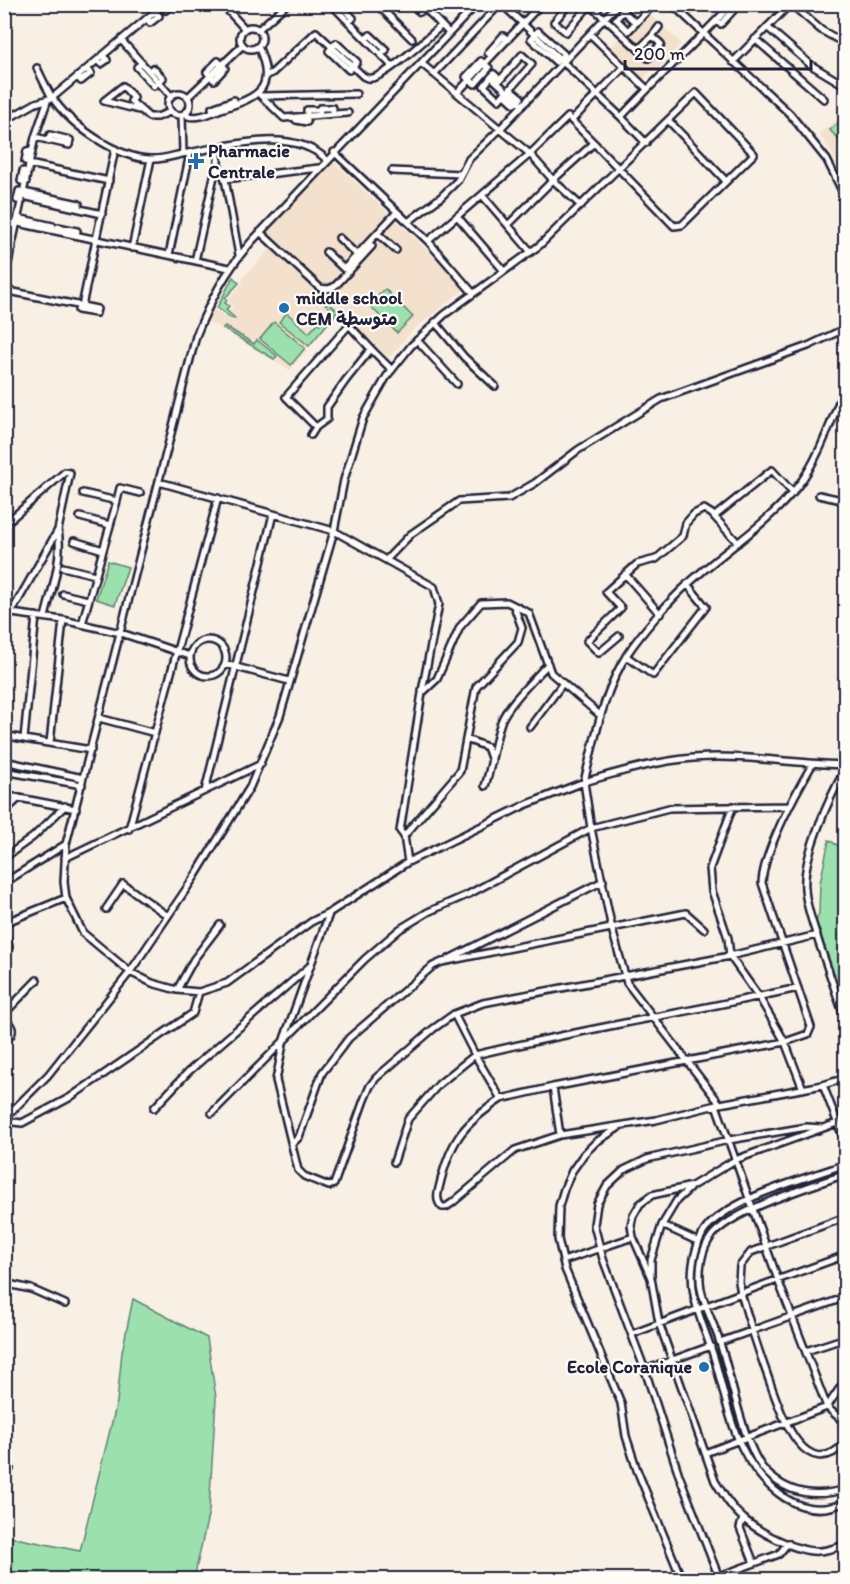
<svg xmlns="http://www.w3.org/2000/svg" width="850" height="1584" font-family="Itim,'Playpen Sans Arabic',sans-serif">
	<style>
		.built { fill: #f3e1cd }
		.green { fill: #9ce1ad; stroke: #5f8274; stroke-width: 1.5 }
		.lines { fill: none; stroke-linecap: round; stroke-linejoin: round }
		.street-casing { stroke: #22223b; stroke-width: 10 }
		.street { stroke: #fdfcf7; stroke-width: 5 }
		.poi-dot { fill: #1f6fb2; stroke: #fdfcf7; stroke-width: 2 }
		.labels { text-anchor: middle; stroke-width: 4.5; stroke-linejoin: round; paint-order: stroke }
		.poi-label { font-size: 18px; font-weight: bold; fill: #22223b; stroke: #fdfcf7; text-anchor: start }
	</style>
	<rect width="100%" height="100%" fill="#f8f0e4"/>
	<filter id="ink" filterUnits="userSpaceOnUse"><feTurbulence type="fractalNoise" baseFrequency=".0167" numOctaves="2"/><feDisplacementMap in="SourceGraphic" scale="12" xChannelSelector="R" yChannelSelector="G"/><feConvolveMatrix kernelMatrix="1 2 1 2 8 2 1 2 1" color-interpolation-filters="sRGB"/></filter>
	<g filter="url(#ink)">
		<path class="built" d="M649,14L681,43L657,71L656,70L653,72L651,71L642,81L608,50L624,33L628,37Z
			M845,112V180L832,153L819,134Z
			M332,163H335L467,287L414,329L389,358L339,311L290,370L209,322L214,309L232,321L236,317L229,311L233,307L228,302L230,300L229,298L242,283L243,278L272,247L262,237Z"/>
		<path class="green" d="M845,117L846,147H845L830,130Z
			M233,277L239,283L225,298L227,300L225,303L229,306L226,310L235,318L233,319L217,308Z
			M385,289L413,317L397,333L369,305Z
			M320,295L338,311L309,346L279,322L287,313L309,333L318,323L320,324L326,318L328,319L334,312L318,297Z
			M274,322L305,348L291,365L260,339Z
			M225,326L254,344L257,340L277,356L274,359L223,328Z
			M108,561L128,567L115,605L96,599Z
			M829,840L845,850V1007L816,921L819,913L820,883Z
			M133,1299L207,1338L216,1398L209,1511L194,1579H5V1536L80,1551L117,1402L122,1352Z"/>
		<g class="lines">
			<g class="street-casing">
				<path id="street" d="M222,4L245,29
					M331,4L392,66
					M339,4L353,18L349,22
					M377,4L412,39
					M412,4L420,12L424,7
					M421,4L449,33
					M477,4L252,241C226,270 210,301 196,336L66,844L64,882L66,898L83,933L130,972L152,983L177,990L199,992L227,983L311,922L329,913L408,862L525,805L584,782L591,828L612,929L627,983L720,1104
					M502,4L621,117L646,143
					M569,4L554,22L566,32L590,5
					M589,4L648,58L661,44L652,36L659,27
					M672,4L790,114L827,160L846,199
					M791,4L821,30L846,44
					M162,6L166,10L173,4
					M147,19L150,23L159,16L155,12
					M716,22L721,24L739,4
					M636,23L623,11L616,19L628,31L654,4
					M767,27L811,65L846,86
					M240 38a11 11 0 1 1 22 0a11 11 0 1 1-22 0Z
					M258,30L287,4
					M538,31L564,54L556,62L531,39Z
					M590,34L647,89
					M366,39L370,35L386,50L381,54
					M755,39L824,99
					M122,41L171,96
					M336,43L357,62L349,70L329,51Z
					M639,49L652,36
					M492,56L488,53L503,36L508,40
					M98,61L101,64L107,60L103,56
					M218,61L225,68L214,80L207,72Z
					M481,61L489,68L475,84L466,77Z
					M733,62L790,4
					M142,63L137,67L154,86L163,78L153,68L149,71
					M421,63L500,129L618,4
					M37,68C42,78 46,88 52,97C69,124 117,158 150,159C160,160 172,156 182,154C225,147 292,125 327,160
					M434,74L500,4
					M267,75L272,73L316,32L363,76C367,78 367,79 372,78C387,76 427,38 441,26
					M78,77L81,81L91,73L87,69
					M491,77L484,86L499,100L504,94L515,104L521,98L510,89L532,64L522,55L500,80L494,74L491,77L522,105
					M168 104a11 11 0 1 1 22 0a11 11 0 1 1-22 0Z
					M258,93L284,118L348,113
					M457,93L541,4
					M261,96L356,94
					M188,97L243,45
					M139,110L104,101L123,86L134,98L131,101L149,117H157L170,112
					M213,112L212,108L234,100L236,104
					M186,113L188,116C198,119 211,113 221,109C259,97 277,89 258,46
					M182,115L183,154
					M621,117C657,78 696,43 732,4
					M296,120L307,122V110H320V108H333V114
					M572,120L624,67
					M4,121L36,103L52,98L164,4
					M35,137L69,145L70,140L50,135L49,141
					M218,148V165L225,179L239,255
					M334,152L428,241L530,154L553,180L594,143L674,226L682,225L754,154L696,93L668,120L726,181
					M30,162L25,161L27,151L32,152
					M29,164L109,181
					M392,171L461,174
					M225,179L319,168
					M26,182L21,181L23,171L28,172
					M482,195L531,252
					M23,196L102,214
					M22,201L17,200L19,191L79,204L78,208
					M457,216L504,271
					M18,218L53,226L52,230
					M4,220L229,268
					M408,222L441,197L458,180L469,159L500,129L530,154L568,117L594,143
					M509,224L553,180L581,206
					M57,231L58,227L77,231L76,235
					M260,232L320,288C327,290 333,289 338,283L372,246L368,243
					M377,233L396,250
					M339,238L357,255
					M13,240L9,239L11,230L15,231
					M428,241L473,293
					M132,248L151,159
					M326,252L344,269L397,212
					M169,255L190,153
					M9,259L5,258L7,247L12,248
					M195,261L215,172L218,165
					M4,282L35,137L48,99
					M4,290L97,309L96,313L78,310L79,305
					M82,306L115,149
					M435,322L464,357L495,386
					M417,340L457,384
					M846,384C833,416 819,460 797,487C766,526 723,551 688,584C670,600 641,633 628,653C603,691 595,739 584,782C620,772 656,761 693,758C744,754 794,764 846,765
					M316,427L286,397L349,325L371,349
					M311,435L316,427L327,419V407L346,380L371,349L392,370
					M159,482L334,531L434,587L439,604L422,691
					M819,495L846,501
					M117,501L120,488L140,493
					M715,516L772,470L793,493
					M80,517L110,525
					M4,525L65,472L70,473L58,530L10,615
					M74,541L103,550
					M386,560L411,534L459,501L509,498L535,483L578,450L661,399L808,346L846,328
					M63,567L95,575
					M625,574L660,614
					M63,594L88,600
					M4,612L63,620L121,633L190,656
					M45,617C52,589 63,558 58,530
					M82,624L117,501L83,493
					M619,636L599,653L587,641L621,608L606,592L637,564L656,559L683,536L686,523L694,514L704,509L712,514L738,543
					M190 658a18 18 0 1 1 36 0a18 18 0 1 1-36 0Z
					M626,656L653,675L706,607L687,584
					M225,664L289,681
					M99,718L155,733
					M530,727L563,683
					M4,735L24,739L36,616
					M24,739L91,750
					M466,739L487,747L492,761
					M50,743L63,620
					M4,761L83,778
					M846,768C830,796 802,857 805,889C806,907 814,926 819,943C828,969 837,996 846,1022
					M4,771L82,785
					M485,786C492,765 494,743 501,722C507,705 535,678 548,664
					M205,791L273,514
					M4,795L76,809
					M733,806L710,868L712,891L728,938L730,956L759,997L785,1042L803,1089
					M4,812L19,798
					M129,829L218,498
					M404,836L460,771L476,687L518,642L522,628L514,606
					M4,858L33,837L65,806
					M65,858L261,764
					M408,862L404,836L400,831L422,693L437,679L460,627L481,603L507,602L529,613L551,673L601,716
					M4,883L66,844
					M106,909L123,884L168,916
					M329,914L284,1039L276,1080L298,1170L304,1176L329,1186L334,1184L364,1100L370,1086L376,1078L433,1029L454,1014L483,1003L730,956L817,935
					M4,923L66,898
					M4,926L9,947L4,961
					M449,959L603,881
					M177,990L194,959L220,925
					M4,1014L37,980
					M454,1014L475,1055C582,1029 690,1012 798,988
					M4,1017C14,1028 16,1032 4,1043
					M823,1085L846,1145
					M553,1087L560,1135
					M501,1099C465,1123 452,1138 441,1180C439,1190 434,1199 442,1207H446L452,1203L515,1150L560,1135L656,1120L720,1104L823,1085L846,1078
					M716,1105L778,1280L827,1407L846,1424
					M154,1108L188,1072L310,966
					M212,1113L365,959L400,929L428,912L469,894L591,828L669,808L790,806
					M4,1119L48,1075L130,972L195,876L250,787L280,716L334,531L344,480L363,418L387,376L411,346L444,315L540,245L668,120
					M4,1121L22,1123L69,1098L193,1013L199,992
					M837,1123L735,1160L692,1186L652,1195L640,1204L633,1216L631,1225L633,1237L651,1278L659,1323L715,1481C723,1494 731,1508 743,1518C757,1531 799,1553 818,1551C827,1551 837,1547 846,1545
					M618,1128L596,1142L584,1154L572,1171L564,1189L559,1206L558,1239L565,1269L621,1403L626,1436L637,1470L682,1580
					M293,1143L299,1137L322,1073L349,1038L433,966L442,962L686,913L704,929
					M394,1162L408,1119L439,1084L475,1055L501,1099L553,1087L785,1042L808,1034L811,1027L762,883C763,853 796,792 812,765
					M846,1164C805,1179 739,1195 709,1225C700,1235 697,1246 694,1258C686,1297 706,1328 716,1364C730,1415 737,1466 785,1498C804,1510 824,1512 846,1502
					M846,1174C812,1186 731,1210 711,1237C701,1250 698,1272 701,1289C704,1306 714,1324 719,1340C731,1374 743,1448 766,1472C789,1495 816,1498 846,1489
					M662,1225L677,1200L689,1189
					M846,1255L741,1293C749,1322 758,1349 768,1377C779,1407 803,1488 846,1442
					M563,1261L633,1237
					M651,1275V1260L662,1225L697,1241
					M4,1283L31,1289L65,1304
					M632,1334L741,1293L739,1282L740,1266L751,1252L846,1217
					M720,1342L846,1297
					M806,1351L846,1338
					M645,1370L711,1346
					M705,1453L827,1407L846,1379
					M4,1468L10,1469
					M743,1518L740,1528L754,1563
					M709,1580L779,1554L788,1543
					M720,1580L679,1475L645,1370L603,1259L594,1225L597,1204L607,1186L624,1170L647,1159L729,1140L807,1127L822,1128"/>
			</g>
			<use href="#street" class="street"/>
		</g>
	</g>
	<g class="poi-dot">
		<path d="M193 152h6v6h6v6h-6v6h-6v-6h-6v-6h6z"/>
		<circle cx="284" cy="308" r="6"/>
		<circle cx="704" cy="1367" r="6"/>
	</g>
	<g class="labels">
		<g class="poi-label">
			<text x="208" y="157">Pharmacie<tspan x="208" dy="21">Centrale</tspan></text>
			<text x="296" y="304">middle school<tspan x="296" dy="21">CEM متوسطة</tspan></text>
			<text x="692" y="1373" text-anchor="end">Ecole Coranique</text>
		</g>
	</g>
	<rect width="850" height="1584" fill="none" stroke="#fdfcf7" stroke-width="24"/>
	<rect x="12" y="12" width="826" height="1560" fill="none" stroke="#22223b" stroke-width="2" filter="url(#ink)"/>
	<path d="M625 60v9h186v-9" fill="none" stroke="#22223b" stroke-width="3"/>
	<text x="634" y="60" font-size="18" fill="#22223b" stroke="#fdfcf7" stroke-width="4.5" paint-order="stroke">200 m</text>
</svg>
